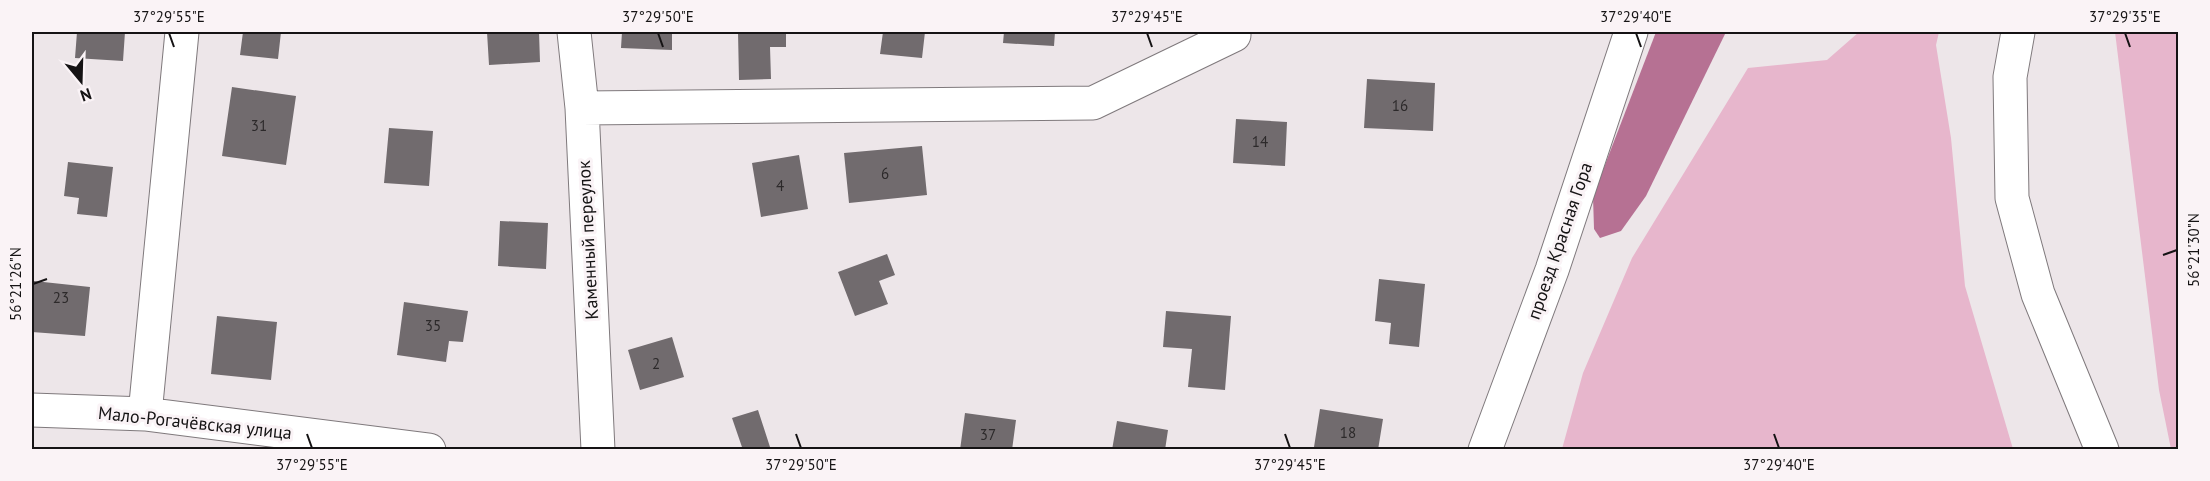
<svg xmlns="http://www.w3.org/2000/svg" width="2210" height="481" font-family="'PT Sans',sans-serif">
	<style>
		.green { fill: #e7b6cc }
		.water { fill: #b67193 }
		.building { fill: #716b6e }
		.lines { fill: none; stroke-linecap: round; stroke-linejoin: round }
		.minor-casing { stroke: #7f797c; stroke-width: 35 }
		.minor { stroke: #fff; stroke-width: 33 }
		.ticks { fill: none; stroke: #151314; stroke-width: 2 }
		.labels { text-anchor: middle; stroke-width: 6; stroke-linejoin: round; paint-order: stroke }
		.number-label { font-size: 15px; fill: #2c292a }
		.street-label { font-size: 18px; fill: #151314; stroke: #faf3f6 }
		.neatline { fill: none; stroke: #151314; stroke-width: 2 }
		.ticks-label { font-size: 15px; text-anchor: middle; fill: #151314 }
	</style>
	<rect width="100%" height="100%" fill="#ede6e9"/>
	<path class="green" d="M1859,32H1939L1936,45L1951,138L1965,286L2013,449H1562L1583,373L1632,258L1748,68L1827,60Z
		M2115,32H2178V449H2171L2159,390Z"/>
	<path class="water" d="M1656,32H1726L1646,196L1621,231L1600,238L1594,229L1593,196Z"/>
	<path class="building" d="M77,32H125L123,61L75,58Z
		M243,32H281L278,59L240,55Z
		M487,32H539L540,62L489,65Z
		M622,32H672V50L621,48Z
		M738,32H786V47H770L771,79L739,80Z
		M883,32H925L922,58L880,54Z
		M1004,32H1055L1054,46L1003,43Z
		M1367,79L1435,83L1433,131L1364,128Z
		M232,87L296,96L286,165L222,156Z
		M1236,119L1287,122L1285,166L1233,163Z
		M389,128L433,131L429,186L384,183Z
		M922,146L927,195L849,203L844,153Z
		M799,155L808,209L761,217L752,163Z
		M68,162L113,167L107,217L77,214L79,198L64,196Z
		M500,221L548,223L546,269L498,266Z
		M887,254L895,275L879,281L888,304L855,316L838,272Z
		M1379,279L1425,284L1419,347L1389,344L1391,323L1375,321Z
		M34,281L90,287L85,336L32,332Z
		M404,302L468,311L463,342L449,341L446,362L397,355Z
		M1166,311L1231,316L1225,390L1188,387L1192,349L1163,347Z
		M217,316L277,322L271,380L211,374Z
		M672,337L684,377L640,390L628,350Z
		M1320,409L1383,419L1378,450L1314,447Z
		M758,410L770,447L743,450L732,418Z
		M965,413L1016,420L1012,450H960Z
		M1117,421L1168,430L1165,450H1112Z"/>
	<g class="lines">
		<g class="minor-casing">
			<path id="minor" d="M574,32L582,108L598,450
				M2018,32L2010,77L2012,198L2038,294L2102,450
				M582,108L1093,103L1234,35
				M32,410L145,414L429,450
				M145,414L182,32
				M1485,450L1552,270L1631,32"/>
		</g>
		<use href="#minor" class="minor"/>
	</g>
	<path class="ticks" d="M169,33L174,47M658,33L663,47M1147,33L1152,47M1636,33L1641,47M2125,33L2130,47M2163,255L2177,250M33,284L47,279M307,434L312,448M796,434L801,448M1285,434L1290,448M1774,434L1779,448"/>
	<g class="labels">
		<g class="number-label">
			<text x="1400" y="111">16</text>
			<text x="259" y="131">31</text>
			<text x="1260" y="147">14</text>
			<text x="885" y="179">6</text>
			<text x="780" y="191">4</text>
			<text x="61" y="303">23</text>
			<text x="433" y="331">35</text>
			<text x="656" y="369">2</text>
			<text x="1348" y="438">18</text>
			<text x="988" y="440">37</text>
		</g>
		<g class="street-label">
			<text transform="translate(588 240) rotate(-93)" y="6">Каменный переулок</text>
			<text transform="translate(1560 241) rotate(-71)" y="6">проезд Красная Гора</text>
			<text transform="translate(195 423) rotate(6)" y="6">Мало-Рогачёвская улица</text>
		</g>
	</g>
	<rect width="2210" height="481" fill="none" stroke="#faf3f6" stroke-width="66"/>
	<g transform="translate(81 81) rotate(161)" stroke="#faf3f6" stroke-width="4.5" paint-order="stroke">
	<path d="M0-4.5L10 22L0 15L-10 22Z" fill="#151314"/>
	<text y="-9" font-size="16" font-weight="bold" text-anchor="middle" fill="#151314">N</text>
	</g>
	<rect x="33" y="33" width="2144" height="415" class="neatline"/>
	<g class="ticks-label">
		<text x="169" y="22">37°29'55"E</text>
		<text x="658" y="22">37°29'50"E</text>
		<text x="1147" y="22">37°29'45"E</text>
		<text x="1636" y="22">37°29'40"E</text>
		<text x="2125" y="22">37°29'35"E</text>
		<text transform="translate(2194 250) rotate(-90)" y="5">56°21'30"N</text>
		<text transform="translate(16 284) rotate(-90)" y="5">56°21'26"N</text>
		<text x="312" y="470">37°29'55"E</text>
		<text x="801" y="470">37°29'50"E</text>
		<text x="1290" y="470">37°29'45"E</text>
		<text x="1779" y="470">37°29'40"E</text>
	</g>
</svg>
